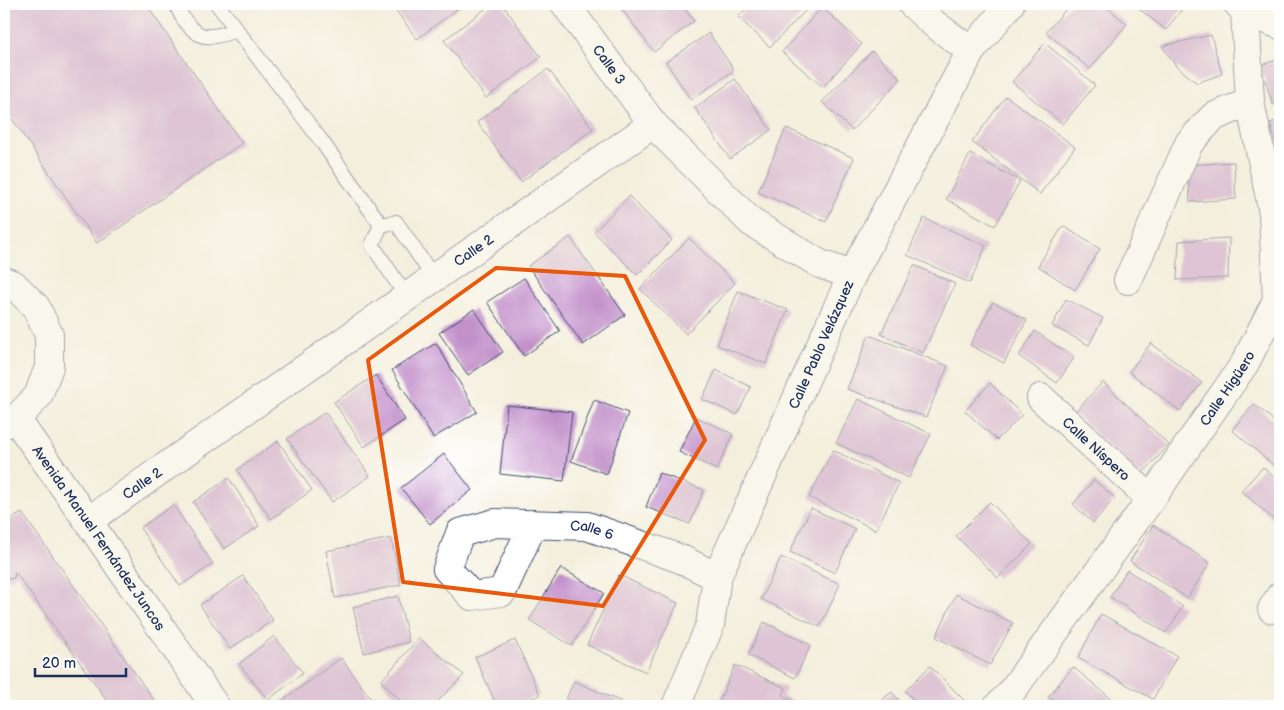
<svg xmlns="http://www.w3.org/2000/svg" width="1284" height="710" font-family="'Balsamiq Sans',sans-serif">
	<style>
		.water { fill: #5fa7d6; stroke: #3d6b9a }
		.building { fill: #c391ca }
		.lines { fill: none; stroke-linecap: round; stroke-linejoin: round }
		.service-casing { stroke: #3c4c71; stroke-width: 16 }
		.minor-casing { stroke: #3c4c71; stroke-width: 30 }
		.tertiary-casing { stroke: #3c4c71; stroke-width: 30 }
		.service { stroke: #fff; stroke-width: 14 }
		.minor { stroke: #fff; stroke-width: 28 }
		.tertiary { stroke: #fff; stroke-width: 28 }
		.marked { fill: none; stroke: #e8590c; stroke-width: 4; stroke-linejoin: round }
		.labels { text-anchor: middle; stroke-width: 4; stroke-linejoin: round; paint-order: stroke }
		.street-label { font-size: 14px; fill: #1b2f5e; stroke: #fff }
	</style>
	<rect width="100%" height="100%" fill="#fff"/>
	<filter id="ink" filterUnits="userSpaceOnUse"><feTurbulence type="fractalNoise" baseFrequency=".02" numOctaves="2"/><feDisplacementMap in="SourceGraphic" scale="10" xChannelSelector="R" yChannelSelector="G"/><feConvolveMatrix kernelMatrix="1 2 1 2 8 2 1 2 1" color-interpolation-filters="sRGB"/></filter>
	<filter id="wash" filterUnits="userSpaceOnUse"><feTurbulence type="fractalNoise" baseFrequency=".0096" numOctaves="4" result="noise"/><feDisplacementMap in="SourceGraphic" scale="20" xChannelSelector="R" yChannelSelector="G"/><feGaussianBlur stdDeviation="1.12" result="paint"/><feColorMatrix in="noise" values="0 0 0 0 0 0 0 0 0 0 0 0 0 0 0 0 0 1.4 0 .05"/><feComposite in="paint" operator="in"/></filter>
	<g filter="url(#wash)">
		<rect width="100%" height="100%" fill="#f4efdd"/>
		<path class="water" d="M4,335C8,348 9,358 4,371Z"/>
		<g id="blocks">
			<path class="building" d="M4,4H146L242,143L97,243L4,107Z
				M391,4H464L417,39Z
				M492,4H502L541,57L486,98L444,40Z
				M618,4H681L694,21L654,52Z
				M751,4H812L770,47L738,17Z
				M1071,4H1103L1127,24L1090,69L1046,32Z
				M1133,4H1186L1166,30Z
				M822,7L862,44L823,87L782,52Z
				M709,33L734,70L691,100L666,62Z
				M1211,35L1222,74L1197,83L1176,66L1162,46Z
				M1045,43L1095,85L1063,124L1012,82Z
				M872,51L901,79L852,130L822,102Z
				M1280,59V103L1273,105L1260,65Z
				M548,69L593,129L521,182L477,122Z
				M735,79L771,130L730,159L695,108Z
				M1006,96L1075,147L1040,194L972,142Z
				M1280,120V157L1270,123Z
				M786,128L854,158L826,222L758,192Z
				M970,154L1020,181L995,226L946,199Z
				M1234,162L1236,199L1190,202L1188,165Z
				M629,196L672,240L637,275L594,232Z
				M924,218L986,246L970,283L907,255Z
				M1063,226L1100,249L1075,290L1038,266Z
				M570,237L625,315L583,345L528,266Z
				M689,238L735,283L686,334L640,289Z
				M1229,238L1228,278L1177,280L1179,241Z
				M914,265L955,284L923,353L881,334Z
				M524,278L560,331L524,356L487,302Z
				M738,291L788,310L766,364L717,345Z
				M1066,299L1103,318L1089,345L1052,326Z
				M993,302L1027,320L1004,363L970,345Z
				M474,309L503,352L468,375L439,333Z
				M1035,331L1074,358L1057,383L1019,356Z
				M869,335L948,366L926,417L847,389Z
				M436,343L477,412L433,438L392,370Z
				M1151,343L1202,383L1180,411L1129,372Z
				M716,370L751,387L737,415L702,399Z
				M1280,371V385L1275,382Z
				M376,375L405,420L364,447L334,402Z
				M1103,382L1169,445L1140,476L1074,413Z
				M990,383L1022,415L997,440L965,411Z
				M858,399L931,434L909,478L836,443Z
				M594,400L628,413L607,474L571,461Z
				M1254,404L1280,426V471L1232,430Z
				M507,405L572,412L564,481L500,474Z
				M325,412L370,476L332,502L287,439Z
				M696,417L733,434L717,470L679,452Z
				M278,441L312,490L271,519L237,470Z
				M833,450L899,483L876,530L809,497Z
				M444,454L472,490L430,524L401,488Z
				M1263,467L1280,483V525L1241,491Z
				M659,473L704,490L690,524L646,507Z
				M229,478L259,526L224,549L193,502Z
				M1094,480L1115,498L1093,523L1073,504Z
				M990,502L1032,544L998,578L956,536Z
				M173,505L213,564L180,586L140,528Z
				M811,508L855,529L835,573L790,552Z
				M22,513L83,599L158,706H111L15,572L14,578L8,579L6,574L4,580V523Z
				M1153,525L1210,563L1187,598L1130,561Z
				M391,538L401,585L335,598L326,551Z
				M781,557L840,584L820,627L761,599Z
				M561,568L604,593L572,646L529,620Z
				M1127,570L1183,607L1166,633L1110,597Z
				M619,575L678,603L646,672L587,645Z
				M243,576L273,620L230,649L200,605Z
				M956,594L1013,623L990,665L936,637Z
				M398,596L409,642L364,653L353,607Z
				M1101,614L1177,656L1153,699L1078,658Z
				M764,622L811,645L795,678L748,655Z
				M274,636L303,673L268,700L239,664Z
				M419,638L464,675L433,706H406L381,681Z
				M515,640L540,695L515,706H497L475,657Z
				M341,658L376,706H275Z
				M735,665L786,688L783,696L805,706H717Z
				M930,666L964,700L958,706H920L905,691Z
				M1073,667L1120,706H1060L1048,697Z
				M574,681L624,703L623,706H563Z
				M892,692L904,706H874Z"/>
		</g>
	</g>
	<g filter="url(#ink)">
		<use href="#blocks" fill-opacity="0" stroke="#3c4c71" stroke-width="1"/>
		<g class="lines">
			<g class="service-casing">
				<path id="service" d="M177,4C179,15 190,30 201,35C211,39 227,33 237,30
					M217,4L320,139L381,225
					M407,297L372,245L381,225L396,222L434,278"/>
			</g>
			<g class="minor-casing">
				<g id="minor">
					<path id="s1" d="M565,4L653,124L751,222L820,264L852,275"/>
					<path d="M912,4L933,23L971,51"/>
					<path d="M1238,4L1245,11L1280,25"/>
					<path d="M1128,280L1189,143L1213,117L1250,102"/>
					<path id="s2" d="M1041,398L1151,499"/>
					<path id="s3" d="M88,521L653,124"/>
					<path id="s4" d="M533,524L502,592L472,596L447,569L460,533L495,523L587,526L681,559L717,577"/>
					<path d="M1272,609L1280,596"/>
					<path id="s5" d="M676,706L710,625L717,577L852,275L971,51L1010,4"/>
					<path id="s6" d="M998,706L1009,695L1151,499L1245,363L1277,300L1273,213L1250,102L1245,11"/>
				</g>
			</g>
			<g class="tertiary-casing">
				<g id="tertiary">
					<path d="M4,281L14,285L36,307L49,335V367L38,396L16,419L4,424"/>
					<path id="s7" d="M16,419L88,521L215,706"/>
				</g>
			</g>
			<use href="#service" class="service"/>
			<use href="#minor" class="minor"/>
			<use href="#tertiary" class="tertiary"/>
		</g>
	</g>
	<path d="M0 0H1284V710H0ZM496,268L625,276L705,440L603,606L403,582L368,360Z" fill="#f4efdd" fill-opacity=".55" fill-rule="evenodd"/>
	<path class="marked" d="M496,268L625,276L705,440L603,606L403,582L368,360Z"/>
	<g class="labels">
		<g class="street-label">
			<text dy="5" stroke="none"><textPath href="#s1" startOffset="75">Calle 3</textPath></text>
			<text dy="5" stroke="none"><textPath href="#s3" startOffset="471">Calle 2</textPath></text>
			<text dy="5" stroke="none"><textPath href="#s5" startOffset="391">Calle Pablo Velázquez</textPath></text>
			<text dy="5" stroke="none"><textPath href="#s6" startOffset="392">Calle Higüero</textPath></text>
			<text dy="5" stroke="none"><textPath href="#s2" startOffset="75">Calle Níspero</textPath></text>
			<text dy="5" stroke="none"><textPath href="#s3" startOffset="66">Calle 2</textPath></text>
			<text dy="5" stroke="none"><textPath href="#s4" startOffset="314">Calle 6</textPath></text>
			<text dy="5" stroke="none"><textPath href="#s7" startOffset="145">Avenida Manuel Fernández Juncos</textPath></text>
		</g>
	</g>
	<rect width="1284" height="710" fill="none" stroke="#fff" stroke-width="20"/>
	<path d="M35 668v8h91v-8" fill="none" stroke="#1b2f5e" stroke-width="2.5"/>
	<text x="42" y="668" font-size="15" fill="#1b2f5e" stroke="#ffffff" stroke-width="4" paint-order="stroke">20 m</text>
</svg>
